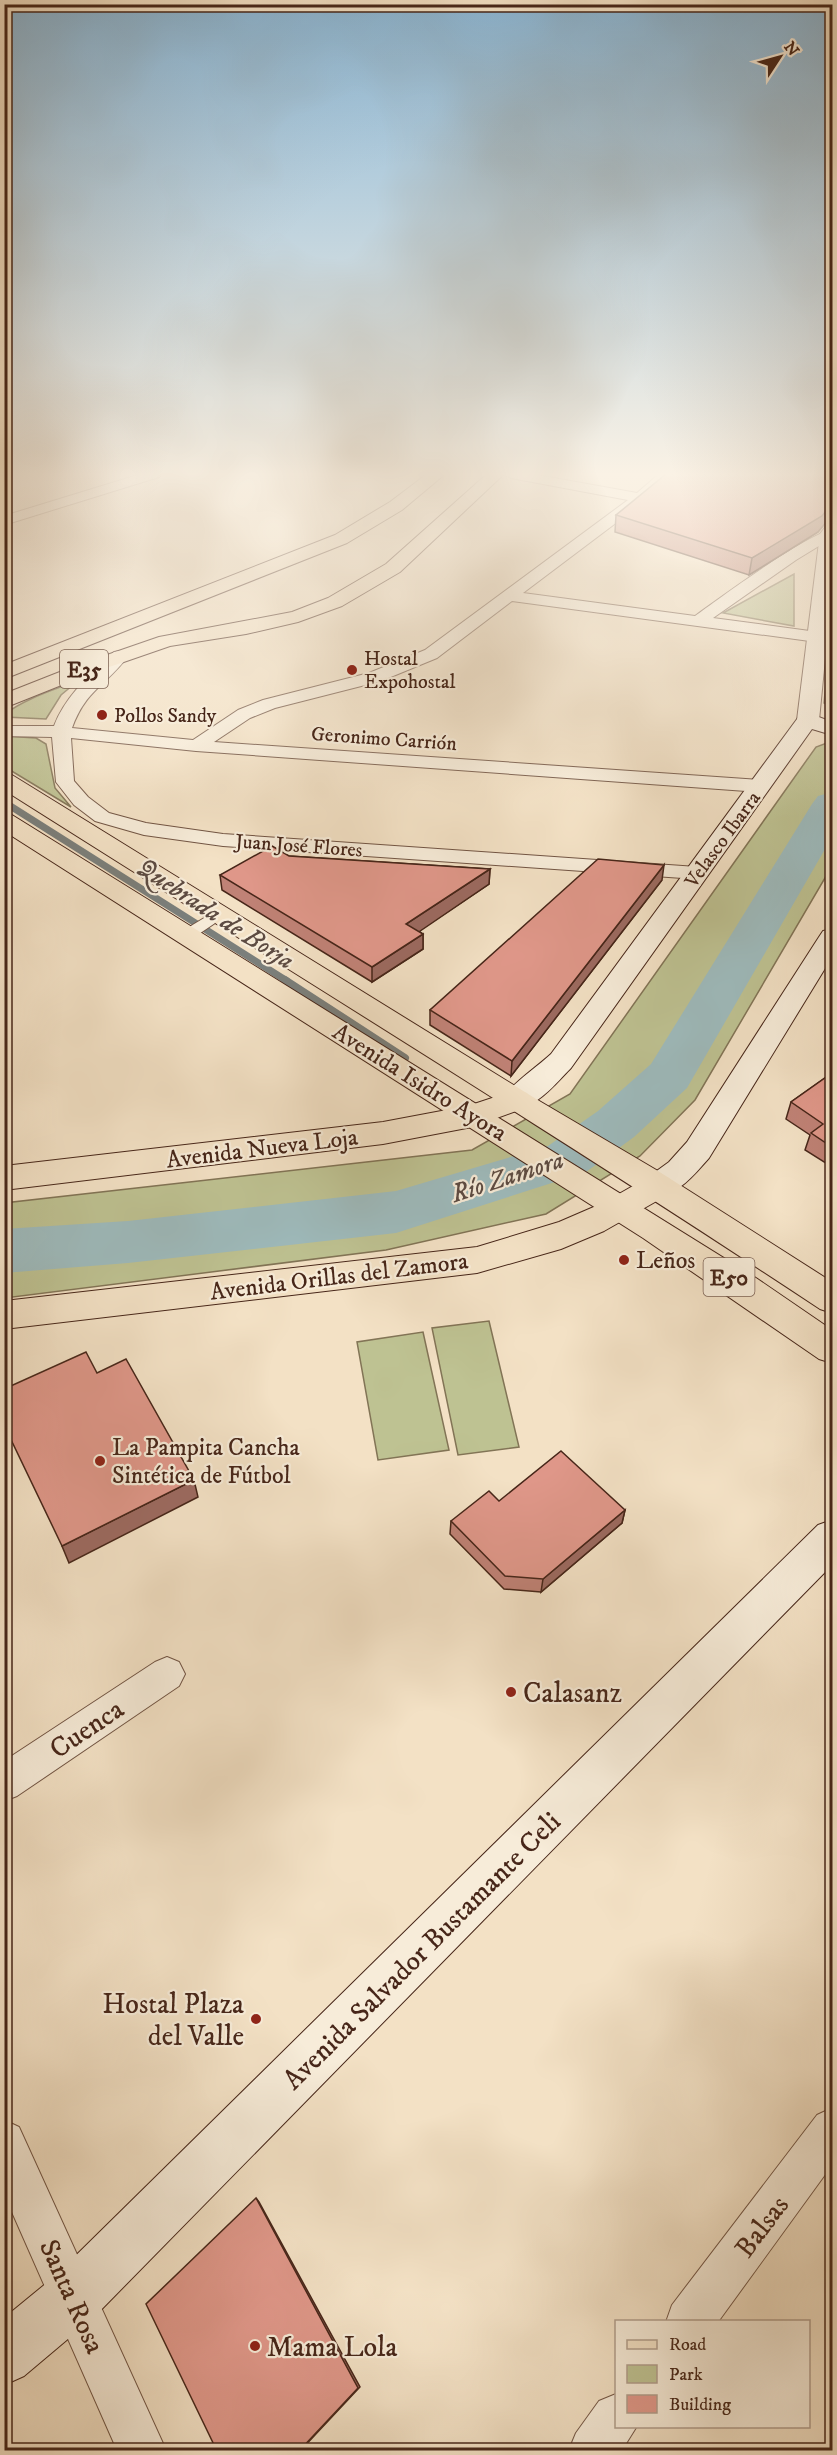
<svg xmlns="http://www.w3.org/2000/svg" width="837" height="2455" font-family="'IM FELL DW Pica',serif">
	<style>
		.green { fill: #bec292; stroke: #827456; stroke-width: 1.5 }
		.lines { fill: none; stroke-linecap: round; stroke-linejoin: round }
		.stream-far1 { stroke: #7b7f7b; stroke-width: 7 }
		.stream { stroke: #7b7f7b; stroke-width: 8 }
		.river { fill: #9ebbbd; fill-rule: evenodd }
		.pedestrian-casing { stroke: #725544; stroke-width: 2 }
		.minor-casing { stroke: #725544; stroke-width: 2 }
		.tertiary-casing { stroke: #725544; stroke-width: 2 }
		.secondary-casing { stroke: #472619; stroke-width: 2 }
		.primary-casing { stroke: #472619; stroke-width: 2 }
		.trunk-casing { stroke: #472619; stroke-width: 2 }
		.pedestrian { fill: #f7ecd9; fill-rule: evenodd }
		.minor { fill: #f7ecd9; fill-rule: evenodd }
		.tertiary { fill: #f7ecd9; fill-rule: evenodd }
		.secondary { fill: #f7ecd9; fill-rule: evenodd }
		.primary { fill: #f3e1c5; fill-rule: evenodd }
		.trunk { fill: #f3e1c5; fill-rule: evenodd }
		.wall { fill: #c08276; stroke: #472619; stroke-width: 1.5 }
		.shaded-wall { fill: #9c6a60; stroke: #472619; stroke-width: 1.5 }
		.building { fill: #df9789; stroke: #472619; stroke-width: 1.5 }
		.poi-dot { fill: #8f2418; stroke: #f7ecd9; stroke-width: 2 }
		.labels { text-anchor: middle; stroke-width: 4.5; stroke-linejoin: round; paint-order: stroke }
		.far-poi-label { font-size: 20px; fill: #472619; stroke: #f7ecd9; text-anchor: start }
		.far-street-label { font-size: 20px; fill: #472619; stroke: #f7ecd9 }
		.shield { fill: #f7ecd9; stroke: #7c6153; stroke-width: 1.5 }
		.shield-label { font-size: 22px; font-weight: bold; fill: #472619 }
		.street-label { font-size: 24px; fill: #472619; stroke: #f7ecd9 }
		.poi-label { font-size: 24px; fill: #472619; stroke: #f7ecd9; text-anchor: start }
		.water-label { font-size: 26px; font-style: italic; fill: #5d4b42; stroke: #f7ecd9 }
		.near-poi-label { font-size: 28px; fill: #472619; stroke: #f7ecd9; text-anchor: start }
		.near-street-label { font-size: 28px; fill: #472619; stroke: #f7ecd9 }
	</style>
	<rect width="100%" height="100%" fill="#f3e1c5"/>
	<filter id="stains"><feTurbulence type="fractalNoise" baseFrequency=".00333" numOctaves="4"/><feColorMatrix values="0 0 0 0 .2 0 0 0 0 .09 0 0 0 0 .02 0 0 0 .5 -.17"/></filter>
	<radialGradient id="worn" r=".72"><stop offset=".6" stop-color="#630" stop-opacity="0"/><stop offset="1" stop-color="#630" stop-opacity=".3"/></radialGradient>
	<path class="green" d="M794,574V626L723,613Z
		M832,620V707L824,703Z
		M79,680L61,695L46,719L5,717V714C26,698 54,690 79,680Z
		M4,736L36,738L46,744L55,788L71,807L5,767Z
		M832,741V866L695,1100L640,1156L546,1214L386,1250L5,1298L4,1203L472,1150L570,1094L816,747Z
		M489,1321L519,1447L458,1455L432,1328Z
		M423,1332L449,1450L378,1460L357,1342Z"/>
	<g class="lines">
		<path class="stream-far1" d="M4,802L287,981"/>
		<path class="stream" d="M285,980L405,1058"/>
		<path class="river" d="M832,792V837L687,1088L634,1137L586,1172L396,1233L128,1263L4,1273V1229L128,1221L396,1191L548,1146L598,1111L651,1064L812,804L818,796Z"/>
		<g class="pedestrian-casing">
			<path id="pedestrian" d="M219,909L224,911L227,914L224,917L193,938H181L179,935L181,932Z"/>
		</g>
		<g class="minor-casing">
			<path id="minor" d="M141,474H161L159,477L4,525V516Z
				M504,474H532L637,493L659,474H674L645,501L523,593L695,616C716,601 814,528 832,531V538L796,560L713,618L817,632L825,637L817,642L512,601L437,658L381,681L275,708L250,718L214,742L760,780L767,782L770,786L767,790L760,792L196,751L71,738L74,781L88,797L109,813L146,823L223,834L697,867L704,869L707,873L704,877L697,879L223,846L144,835L95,821L74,805L56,782L52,737L4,736V726H54C66,695 90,675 114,652L120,651L128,656C107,685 86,689 72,728L193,740L238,710L263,700L369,673L425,650L628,500L511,478Z
				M167,1657L179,1662L185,1674L179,1686L17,1796L4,1801V1761L155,1662Z
				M832,2108V2165L718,2322H666L672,2305L817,2115Z
				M4,2120L19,2127L166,2450H117L4,2194Z
				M616,2394V2426H637L622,2450H569L576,2433L599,2401Z"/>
		</g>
		<g class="tertiary-casing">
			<path id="tertiary" d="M832,525V587L819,720L816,725L808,727L800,725L797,720L820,534L826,526Z"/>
		</g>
		<g class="secondary-casing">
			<path id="secondary" d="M808,713L832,722V735L812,729L571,1068C554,1085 532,1115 505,1107L501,1100C509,1086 537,1067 551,1054L800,715Z
				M832,929V957L709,1158C693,1176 673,1202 647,1194L642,1186L647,1178L669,1162L687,1142L819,937L823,931Z
				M832,1520V1565L94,2317L24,2376L4,2385V2318L54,2277L818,1525Z"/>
		</g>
		<g class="primary-casing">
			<path id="primary" d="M516,1090L527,1093L531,1100L527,1107L472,1127L383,1144L4,1190V1166L383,1122L468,1106Z
				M658,1174L669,1178L674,1186L669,1194L604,1231L561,1249L477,1273L4,1329V1301L477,1247L559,1222L603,1203L647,1178Z"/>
		</g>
		<g class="trunk-casing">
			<path id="trunk" d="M427,474H445L402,510L347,543L4,679V665L335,535L390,502Z
				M487,474H504L400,572L342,606L298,622L246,634L170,646L89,674L4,708V694L75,666L159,637L292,612L328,598L386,564Z
				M4,773L12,775L541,1102L658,1171L832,1282V1313L820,1309C551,1131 277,963 4,790Z
				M4,813L12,815L756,1278L832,1330V1363L819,1359L643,1238L4,831Z"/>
		</g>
		<use href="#pedestrian" class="pedestrian"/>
		<use href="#minor" class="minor"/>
		<use href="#tertiary" class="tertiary"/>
		<use href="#secondary" class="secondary"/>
		<use href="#primary" class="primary"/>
		<use href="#trunk" class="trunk"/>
	</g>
	<path class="wall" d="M832,474V515L818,532L749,575L615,532L616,515Z
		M289,856L490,869L489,884L419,931L423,934V949L372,982L222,890L220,875Z
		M662,880L511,1076L430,1025V1010Z
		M832,1073V1167L805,1150L810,1135L786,1119L791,1102Z
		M499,1501L625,1510L622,1523L541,1592L504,1589L450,1534L451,1521Z"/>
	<path class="shaded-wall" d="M832,503V515L818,532L749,575L752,558Z
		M664,865L662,880L511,1076L512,1061Z
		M490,869L489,884L407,940L406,924Z
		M423,934V949L372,982V967Z
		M194,1480L198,1497L69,1563L62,1546Z
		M625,1510L622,1523L541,1592L543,1579Z
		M256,2198L259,2202L360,2387L300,2451H299Z"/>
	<path class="building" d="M666,474H832V503L822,516L752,558L616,515Z
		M272,846L289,856L490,869L406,924L423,934L372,967L220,875Z
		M598,859L664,865L512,1061L430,1010Z
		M832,1073V1147L811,1133L823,1124L791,1102Z
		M86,1352L97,1373L126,1359L194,1480L62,1546L4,1425V1389Z
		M561,1451L625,1510L543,1579L505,1576L451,1521L489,1491L499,1501Z
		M256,2198L358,2388L299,2451H217L146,2304Z"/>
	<linearGradient id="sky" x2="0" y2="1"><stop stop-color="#8ab7d7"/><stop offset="0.58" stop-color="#faf2e5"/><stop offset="1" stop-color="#faf2e5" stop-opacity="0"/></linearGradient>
	<rect width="837" height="818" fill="url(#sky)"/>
	<g class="poi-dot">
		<circle cx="352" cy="670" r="6"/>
		<circle cx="102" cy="715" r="6"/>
		<circle cx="624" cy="1260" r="6"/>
		<circle cx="100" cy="1461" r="6"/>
		<circle cx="511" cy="1692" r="6"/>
		<circle cx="256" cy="2019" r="6"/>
		<circle cx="255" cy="2346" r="6"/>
	</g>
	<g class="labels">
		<g class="far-poi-label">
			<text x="364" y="665">Hostal<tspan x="364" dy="23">Expohostal</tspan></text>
			<text x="114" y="722">Pollos Sandy</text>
		</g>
		<g class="far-street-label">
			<text transform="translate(384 738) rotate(4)" y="7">Geronimo Carrión</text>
			<text transform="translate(722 839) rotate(-54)" y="7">Velasco Ibarra</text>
			<text transform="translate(299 845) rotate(4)" y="7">Juan José Flores</text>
		</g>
		<g class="shield">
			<rect x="60" y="650" width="48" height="38" rx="4.5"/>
			<rect x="703.5" y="1258" width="51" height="38" rx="4.5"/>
		</g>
		<g class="shield-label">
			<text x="84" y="677">E35</text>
			<text x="729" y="1285">E50</text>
		</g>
		<g class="street-label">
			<text transform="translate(420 1082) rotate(32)" y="8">Avenida Isidro Ayora</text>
			<text transform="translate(262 1148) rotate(-7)" y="8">Avenida Nueva Loja</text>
			<text transform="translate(339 1276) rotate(-7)" y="8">Avenida Orillas del Zamora</text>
		</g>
		<g class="poi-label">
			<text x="636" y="1268">Leños</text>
			<text x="112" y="1455">La Pampita Cancha<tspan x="112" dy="28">Sintética de Fútbol</tspan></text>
		</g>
		<g class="water-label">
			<text transform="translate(216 913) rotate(33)" y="9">Quebrada de Borja</text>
			<text transform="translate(507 1176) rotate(-18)" y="9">Río Zamora</text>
		</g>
		<g class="near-poi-label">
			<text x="523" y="1702">Calasanz</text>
			<text x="244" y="2013" text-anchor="end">Hostal Plaza<tspan x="244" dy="32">del Valle</tspan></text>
			<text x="267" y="2356">Mama Lola</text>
		</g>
		<g class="near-street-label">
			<text transform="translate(86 1728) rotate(-34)" y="10">Cuenca</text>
			<text transform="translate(421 1950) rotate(-45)" y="10">Avenida Salvador Bustamante Celi</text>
			<text transform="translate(761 2226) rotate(-53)" y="10">Balsas</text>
			<text transform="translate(73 2296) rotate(66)" y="10">Santa Rosa</text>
		</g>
	</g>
	<rect width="837" height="2455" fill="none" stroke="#f3e1c5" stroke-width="24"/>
	<rect x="6" y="6" width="825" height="2443" fill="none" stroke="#472619" stroke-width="3"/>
	<rect x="12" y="12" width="813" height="2431" fill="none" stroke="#472619" stroke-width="1.5"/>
	<rect x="615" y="2320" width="195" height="108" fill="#f7ecd9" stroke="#b19d8c" stroke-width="1.5"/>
	<rect x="627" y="2340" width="30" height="9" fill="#f3e1c5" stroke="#b19d8c" stroke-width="1.5"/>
	<text x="669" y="2350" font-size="18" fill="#472619">Road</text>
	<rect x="627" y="2365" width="30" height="18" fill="#bec292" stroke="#b19d8c" stroke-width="1.5"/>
	<text x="669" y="2380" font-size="18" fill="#472619">Park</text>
	<rect x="627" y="2395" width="30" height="18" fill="#df9789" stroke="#b19d8c" stroke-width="1.5"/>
	<text x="669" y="2410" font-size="18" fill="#472619">Building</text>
	<g transform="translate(780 57) rotate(54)" stroke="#f7ecd9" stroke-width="4.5" paint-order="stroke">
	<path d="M0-4.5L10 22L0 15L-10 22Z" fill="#472619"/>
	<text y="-9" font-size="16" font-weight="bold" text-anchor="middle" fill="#472619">N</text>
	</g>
	<rect width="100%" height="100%" filter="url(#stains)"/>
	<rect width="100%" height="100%" fill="url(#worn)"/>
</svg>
